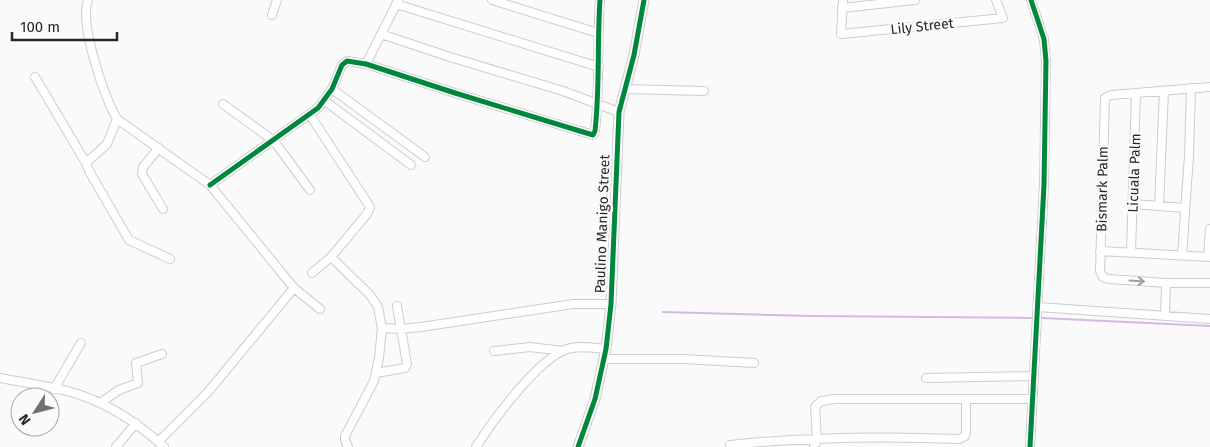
<svg xmlns="http://www.w3.org/2000/svg" width="1210" height="447" font-family="'Fira Sans',sans-serif">
	<style>
		.lines { fill: none; stroke-linecap: round; stroke-linejoin: round }
		.stream { stroke: #d4b9e4; stroke-width: 2 }
		.minor-casing { stroke: #cecdce; stroke-width: 10 }
		.tertiary-casing { stroke: #cecdce; stroke-width: 11 }
		.minor { stroke: #fefefe; stroke-width: 8 }
		.tertiary { stroke: #fefefe; stroke-width: 9 }
		.cycleway-casing { stroke: #fbf9fc; stroke-width: 8 }
		.cycleway { stroke: #00873e; stroke-width: 5 }
		.oneway { stroke: #9d9d9e }
		.labels { text-anchor: middle; stroke-width: 5; stroke-linejoin: round; paint-order: stroke }
		.street-label { font-size: 14px; fill: #272628; stroke: #fbf9fc }
	</style>
	<rect width="100%" height="100%" fill="#fbfafb"/>
	<g class="lines">
		<path class="stream" d="M663,312L810,316L1033,318
			M1042,318L1210,326"/>
		<g class="minor-casing">
			<path id="minor" d="M88,0C79,24 104,96 117,119L210,185L294,288L320,309
				M492,0L598,33
				M843,0L841,34L1003,18L996,0
				M396,4L599,67
				M842,8L915,0
				M272,15L277,0
				M381,34L450,57L563,91L619,112
				M366,64L398,1
				M35,77L86,163
				M1210,87L1111,95L1105,98L1100,271L1103,277L1109,279L1166,283H1210
				M332,89L425,157
				M625,89L704,91
				M325,101L411,165
				M223,104L274,141L310,190
				M310,115L370,207L367,214L331,257L312,273
				M117,119L107,144L86,163L89,171L129,240L170,259
				M159,148L143,167L142,174L163,209
				M210,185L318,108L332,89L342,65L347,61L366,64L455,93L593,135L595,131C600,88 597,44 600,0
				M1133,204L1185,208
				M1159,206L1164,91
				M1100,251L1210,257
				M1131,252L1136,93
				M1182,255L1189,156L1191,88
				M331,257L370,295L378,307L382,328L401,329L421,327L573,304H611
				M1208,257L1210,229
				M1038,307L1210,319
				M1165,316L1166,283
				M494,351L530,347L563,351
				M604,359H684L754,363
				M376,373L405,368L407,364L397,306
				M0,378C25,383 59,387 83,396C114,407 140,425 164,447
				M926,378L1034,376
				M54,389L81,343
				M100,403L119,390L138,383L136,363L162,354
				M158,442L208,392L294,288
				M730,445C805,437 883,436 959,439L965,436L966,433V399
				M116,447L136,423
				M348,447L345,440V436L374,381L379,358L382,328
				M476,447C493,420 538,359 567,349C579,345 594,348 606,349
				M814,447L817,440L815,407L821,401L835,399H1032
				M1030,447L1044,185L1046,61L1044,39L1031,0"/>
		</g>
		<g class="tertiary-casing">
			<path id="tertiary" d="M578,447L595,399L606,349L611,304L619,112L634,55L644,0"/>
		</g>
		<use href="#minor" class="minor"/>
		<use href="#tertiary" class="tertiary"/>
		<g class="cycleway-casing">
			<path id="cycleway" d="M210,185L318,108L332,89L342,65L347,61L366,64L455,93L593,135L595,131C600,88 597,44 600,0
				M578,447L595,399L606,349L611,304L619,112L634,55L644,0
				M1030,447L1044,185L1046,61L1044,39L1031,0"/>
		</g>
		<use href="#cycleway" class="cycleway"/>
	</g>
	<defs><path id="oneway-shaft" d="M-6 0H5M1.5-3L5.5 0L1.5 3" fill="none" stroke-width="1.6" stroke-linecap="round" stroke-linejoin="round" transform="scale(1.25)"/></defs>
	<use class="oneway" href="#oneway-shaft" transform="translate(1137 281) rotate(4)"/>
	<g class="labels">
		<g class="street-label">
			<text transform="translate(922 26) rotate(-6)" y="5">Lily Street</text>
			<text transform="translate(1134 173) rotate(-88)" y="5">Licuala Palm</text>
			<text transform="translate(1102 189) rotate(-89)" y="5">Bismark Palm</text>
			<text transform="translate(602 224) rotate(-88)" y="5">Paulino Manigo Street</text>
		</g>
	</g>
	<g transform="translate(35 412) rotate(234)"><circle r="24" fill="#fbf9fc" stroke="#a6a5a7"/>
	<path d="M0-4L9 19L0 12L-9 19Z" fill="#717072"/>
	<text y="-8" font-size="14" font-weight="bold" text-anchor="middle" fill="#272628">N</text>
	</g>
	<path d="M12 32v8h105v-8" fill="none" stroke="#272628" stroke-width="2.5"/>
	<text x="20" y="32" font-size="15" fill="#272628" stroke="#fbf9fc" stroke-width="4" paint-order="stroke">100 m</text>
</svg>
